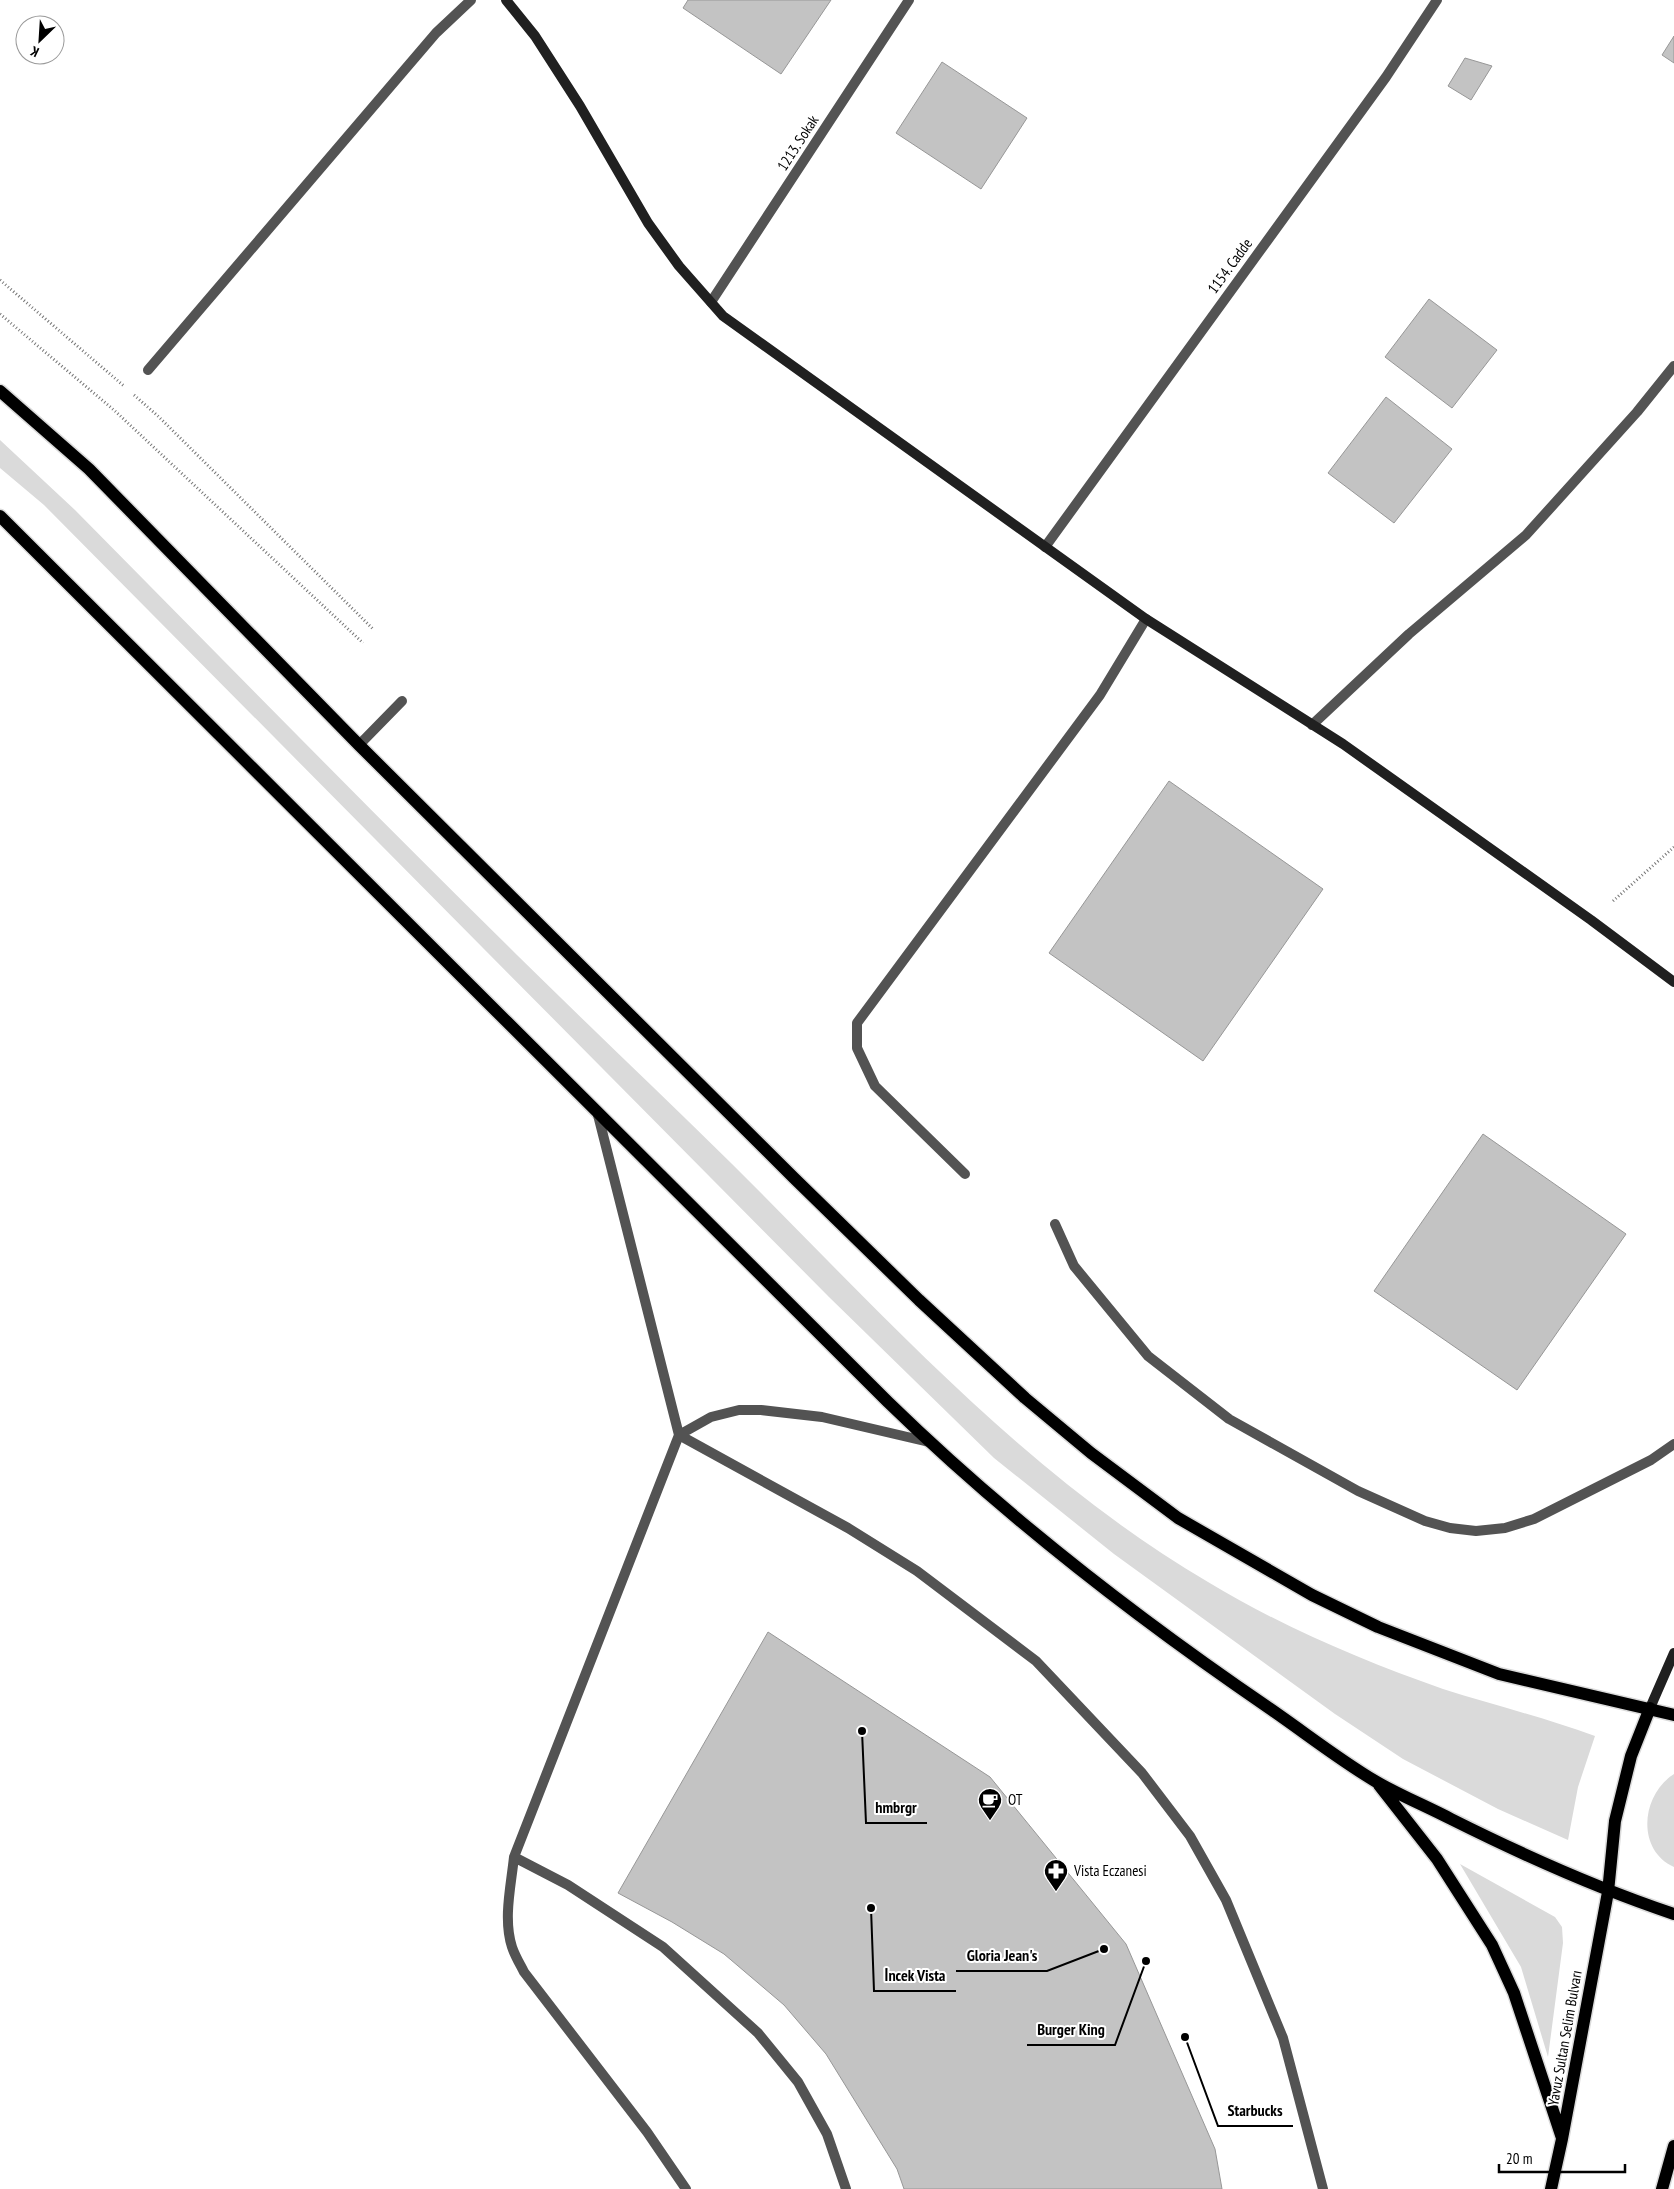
<svg xmlns="http://www.w3.org/2000/svg" width="1674" height="2189" font-family="'PT Sans Narrow',sans-serif">
	<style>
		.green { fill: #dadada }
		.building { fill: #c3c3c3; stroke: #979797 }
		.lines { fill: none; stroke-linecap: round; stroke-linejoin: round }
		.primary-casing { stroke: #dbdbdb; stroke-width: 15 }
		.path { stroke: #757575; stroke-width: 3; stroke-dasharray: 1 2.5; stroke-linecap: butt }
		.lane { stroke: #535353; stroke-width: 10 }
		.street { stroke: #535353; stroke-width: 10 }
		.secondary { stroke: #202020; stroke-width: 10 }
		.primary { stroke: #000; stroke-width: 12 }
		.labels { text-anchor: middle; stroke-width: 4; stroke-linejoin: round; paint-order: stroke }
		.street-label { font-size: 15px; fill: #000; stroke: #fff }
		.poi-label { font-size: 15px; fill: #000; stroke: #fff; text-anchor: start }
		.leader { fill: none; stroke: #000; stroke-width: 2 }
		.callout-dot { fill: #000; stroke: #fff; stroke-width: 2 }
		.callout-label { font-size: 16px; text-anchor: middle; font-weight: bold; fill: #000; stroke: #fff; stroke-width: 4; stroke-linejoin: round; paint-order: stroke }
	</style>
	<rect width="100%" height="100%" fill="#fff"/>
	<path class="green" d="M0,440L75,510C222,659 368,808 517,955C588,1025 660,1093 731,1163C881,1312 1024,1474 1208,1582C1281,1626 1362,1661 1443,1689C1494,1705 1545,1718 1595,1736L1578,1787L1568,1840L1498,1809L1403,1759L1335,1714L1114,1554L994,1458L829,1297L44,505L0,468Z
		M1674,1774V1867C1635,1849 1642,1794 1674,1774Z
		M1460,1864L1555,1917L1562,1927L1563,1943L1548,2057L1521,1967Z"/>
	<path class="building" d="M688,0H831L781,74L683,8Z
		M1674,36V63L1662,55Z
		M1465,58L1492,66L1471,100L1448,86Z
		M942,62L1027,118L981,189L896,133Z
		M1429,299L1497,350L1452,408L1385,357Z
		M1386,397L1452,449L1394,523L1328,473Z
		M1169,781L1323,889L1203,1061L1049,953Z
		M1483,1134L1626,1234L1517,1390L1374,1291Z
		M768,1632L990,1777L1126,1944L1215,2149L1222,2189H904L897,2169L826,2054L784,2005L724,1954L672,1922L618,1893Z"/>
	<g class="lines">
		<g class="primary-casing">
			<path id="primary" d="M0,391L89,469L359,745L794,1178L919,1300L1025,1398L1091,1453L1178,1518L1312,1595L1378,1627L1499,1674L1674,1715
				M0,516L888,1402C1005,1516 1134,1616 1269,1708C1304,1732 1338,1759 1375,1781C1399,1795 1426,1806 1451,1819C1525,1856 1596,1888 1674,1914
				M1379,1785L1437,1859L1492,1945L1514,1993L1562,2138
				M1551,2189L1562,2139L1608,1892L1615,1821L1631,1756L1650,1708
				M1662,2189L1674,2146"/>
		</g>
		<path class="path" d="M0,280L124,386
			M0,314L115,411L363,643
			M134,395L159,417L373,629
			M1613,901L1674,847"/>
		<path class="lane" d="M148,370L436,33L471,0
			M598,1115L679,1435L514,1857C511,1886 503,1919 512,1947C515,1956 520,1964 524,1972L647,2132L686,2189
			M1055,1224L1074,1266L1148,1356L1229,1419L1358,1491L1425,1521L1450,1528L1476,1531L1505,1528L1534,1519L1651,1460L1674,1444
			M679,1435L848,1528L917,1571L1036,1661L1142,1773L1190,1836L1226,1900L1283,2038L1323,2189
			M679,1435L711,1417L739,1410H761L822,1417L929,1442
			M514,1857L568,1885L663,1947L758,2033L798,2082L827,2134L846,2189"/>
		<path class="street" d="M711,302L909,0
			M1045,547L1386,77L1437,0
			M1312,725L1409,634L1526,535L1637,412L1674,366
			M359,745L402,701
			M965,1174L875,1086L857,1048V1023L1100,695L1146,619"/>
		<path class="secondary" d="M506,0L535,36L580,106L648,223L679,266L723,316L1146,619L1343,744L1591,920L1674,982
			M1650,1708L1674,1653"/>
		<use href="#primary" class="primary"/>
	</g>
	<defs>
		<g id="cafe-pin" transform="scale(1.25)"><path d="M0 17L-7.5 6A9.5 9.5 0 1 1 7.5 6Z" fill="#000" stroke="#fff"/><path d="M-5.5-4.5H6V0H3Q3 3.5 0 3.5H-2.5Q-5.5 3.5-5.5 0ZM3-3.2v2h1.7v-2ZM-6 4.5H4V6H-6Z" fill="#fff"/></g>
		<g id="pharmacy-pin" transform="scale(1.25)"><path d="M0 17L-7.5 6A9.5 9.5 0 1 1 7.5 6Z" fill="#000" stroke="#fff"/><path d="M-2-6h4v4h4v4h-4v4h-4v-4h-4v-4h4Z" fill="#fff"/></g>
	</defs>
	<g fill-rule="evenodd">
		<use href="#cafe-pin" x="990" y="1800"/>
		<use href="#pharmacy-pin" x="1056" y="1871"/>
	</g>
	<g class="labels">
		<g class="street-label">
			<text transform="translate(798 143) rotate(-57)" y="5">1213. Sokak</text>
			<text transform="translate(1230 266) rotate(-54)" y="5">1154. Cadde</text>
			<text transform="translate(1565 2038) rotate(-80)" y="5">Yavuz Sultan Selim Bulvarı</text>
		</g>
		<g class="poi-label">
			<text x="1008" y="1805">OT</text>
			<text x="1074" y="1876">Vista Eczanesi</text>
		</g>
	</g>
	<path class="leader" d="M862 1731L866 1823H927M1104 1949L1047 1971H956M871 1908L874 1991H956M1146 1961L1115 2045H1027M1185 2037L1218 2126H1293"/>
	<g class="callout-dot">
		<circle cx="862" cy="1731" r="5"/>
		<circle cx="1104" cy="1949" r="5"/>
		<circle cx="871" cy="1908" r="5"/>
		<circle cx="1146" cy="1961" r="5"/>
		<circle cx="1185" cy="2037" r="5"/>
	</g>
	<g class="callout-label">
		<text x="896" y="1813">hmbrgr</text>
		<text x="1002" y="1961">Gloria Jean's</text>
		<text x="915" y="1981">İncek Vista</text>
		<text x="1071" y="2035">Burger King</text>
		<text x="1255" y="2116">Starbucks</text>
	</g>
	<g transform="translate(40 40) rotate(205)"><circle r="24" fill="#ffffff" stroke="#999999"/>
	<path d="M0-4L9 19L0 12L-9 19Z" fill="#000000"/>
	<text y="-8" font-size="14" font-weight="bold" text-anchor="middle" fill="#000000">K</text>
	</g>
	<path d="M1499 2164v8h126v-8" fill="none" stroke="#000000" stroke-width="2.5"/>
	<text x="1506" y="2164" font-size="15" fill="#000000" stroke="#ffffff" stroke-width="4" paint-order="stroke">20 m</text>
</svg>
